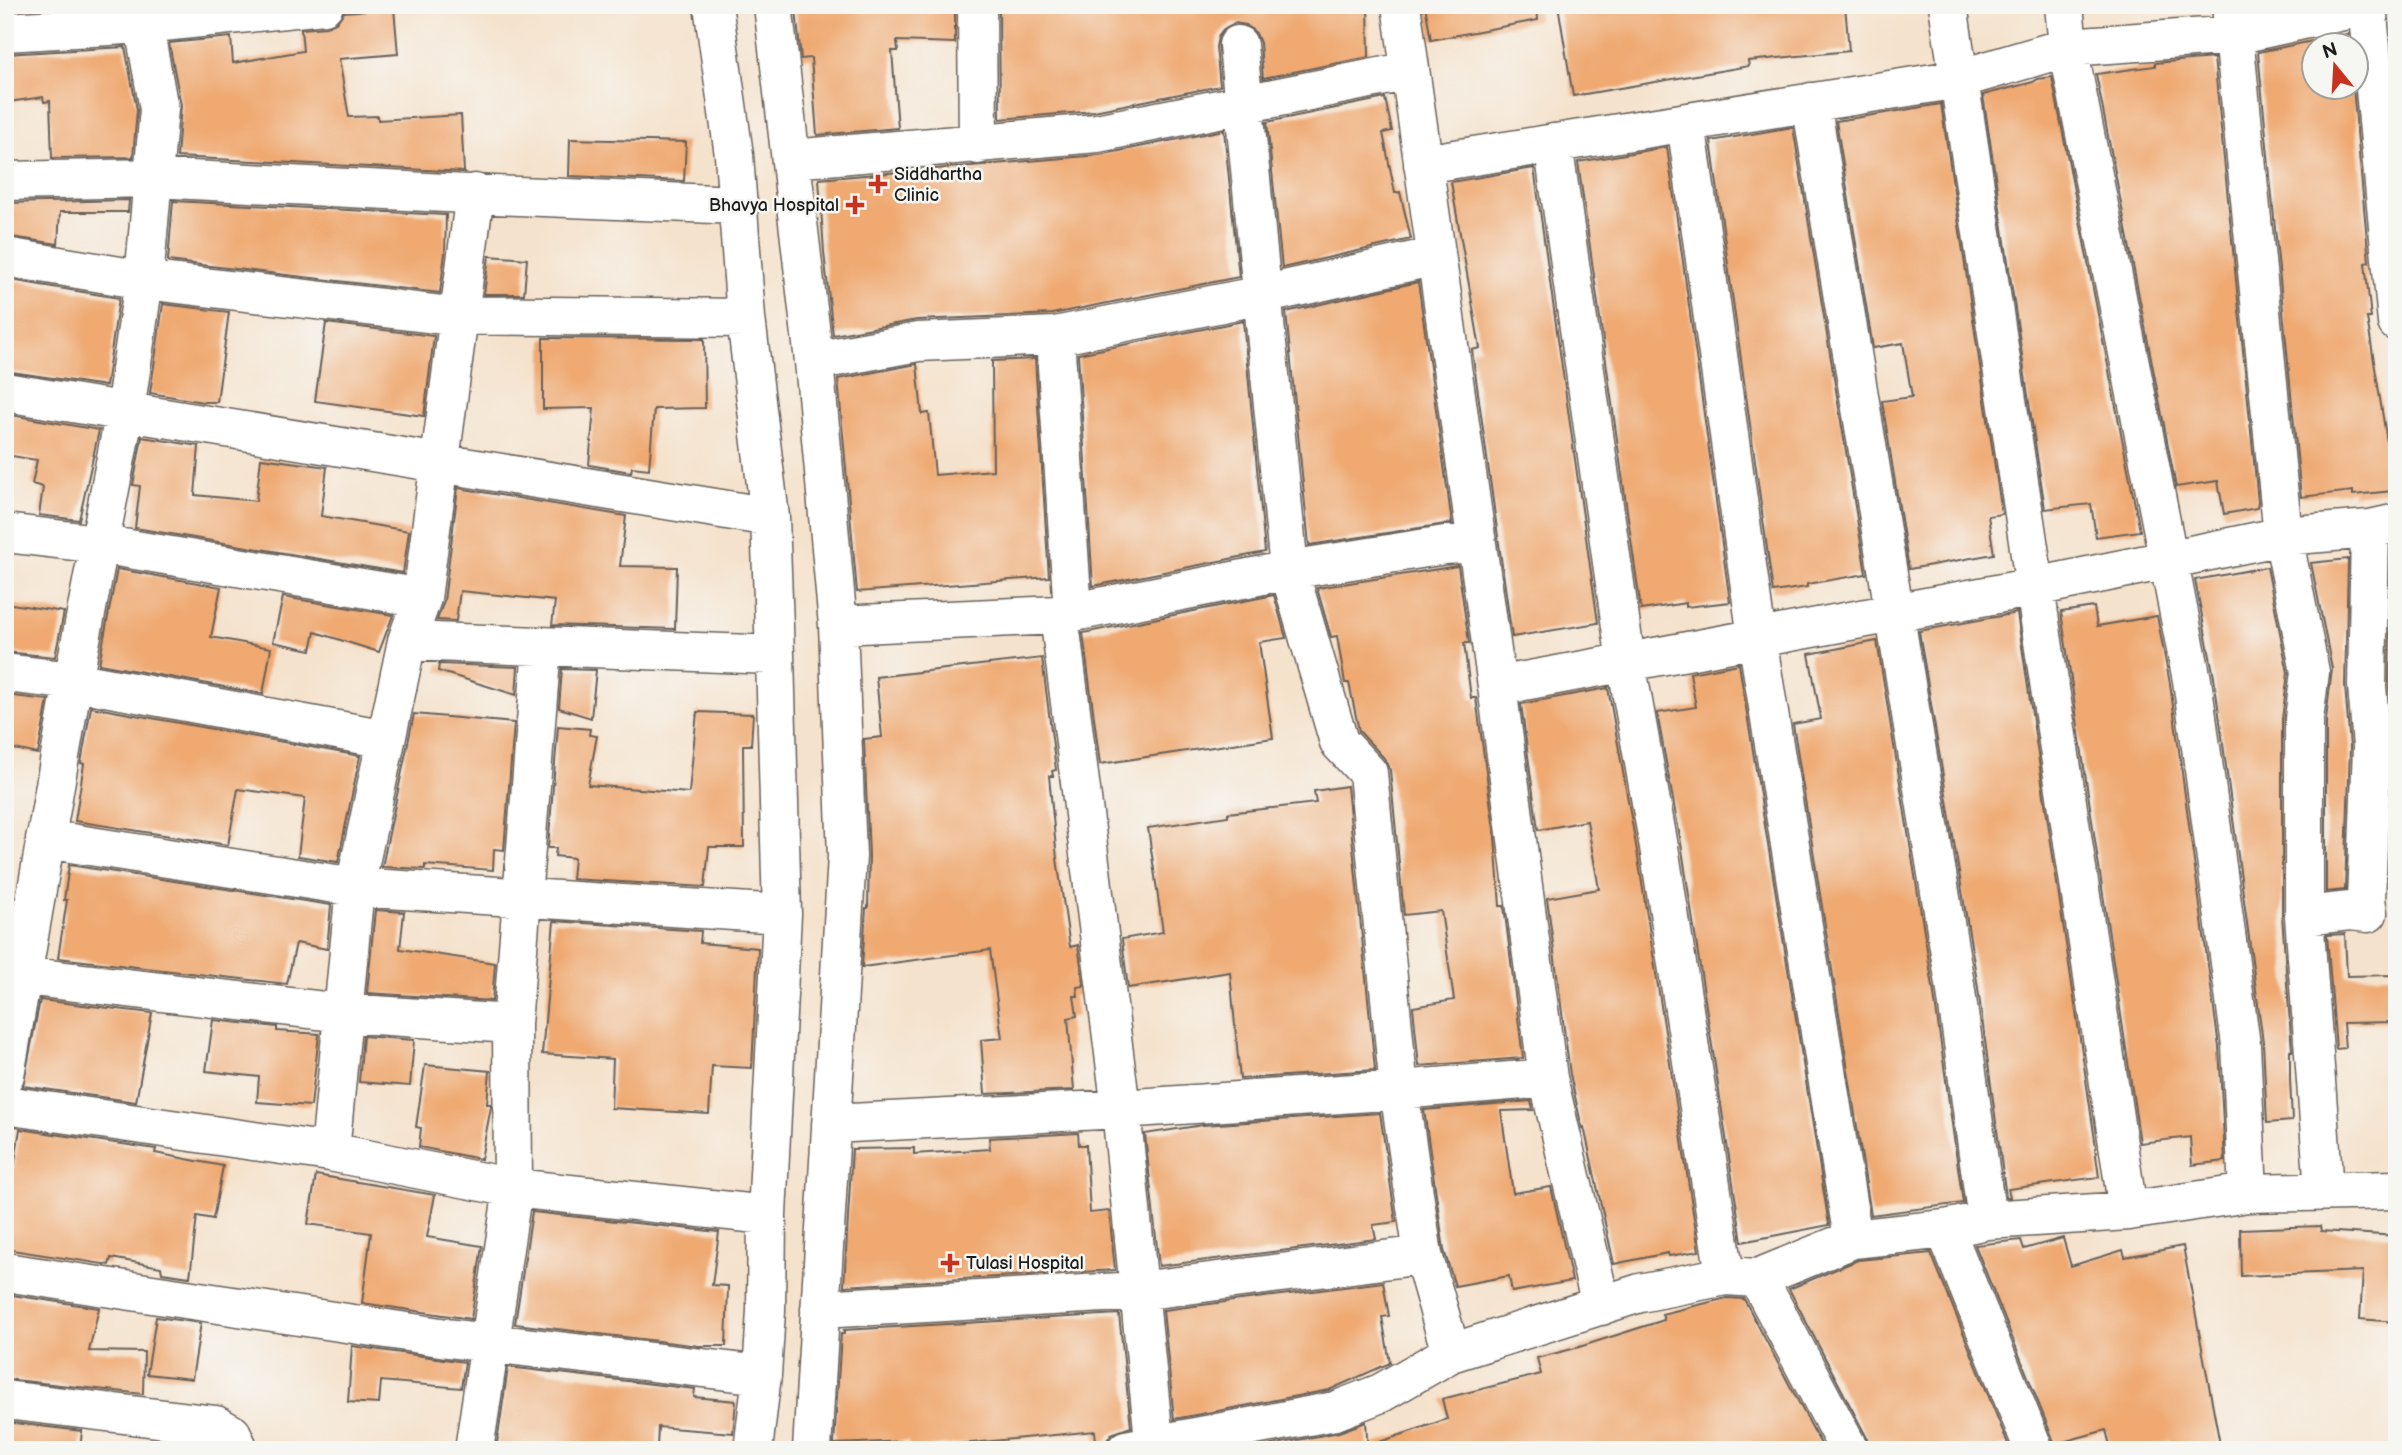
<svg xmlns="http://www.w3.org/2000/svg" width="2402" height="1455" font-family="'Balsamiq Sans',sans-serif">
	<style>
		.building { fill: #efa971 }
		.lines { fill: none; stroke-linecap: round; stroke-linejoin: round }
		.minor-casing { stroke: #68615a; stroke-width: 41 }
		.minor { stroke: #fff; stroke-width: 38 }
		.poi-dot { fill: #c8321e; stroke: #f6f6f2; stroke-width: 2.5 }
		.labels { text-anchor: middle; stroke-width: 5; stroke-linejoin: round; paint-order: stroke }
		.poi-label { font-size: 18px; fill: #1c1c1c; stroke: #f6f6f2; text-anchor: start }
	</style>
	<rect width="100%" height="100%" fill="#f6f6f2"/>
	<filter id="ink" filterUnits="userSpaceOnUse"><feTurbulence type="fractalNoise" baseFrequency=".0143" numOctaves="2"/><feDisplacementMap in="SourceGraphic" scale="14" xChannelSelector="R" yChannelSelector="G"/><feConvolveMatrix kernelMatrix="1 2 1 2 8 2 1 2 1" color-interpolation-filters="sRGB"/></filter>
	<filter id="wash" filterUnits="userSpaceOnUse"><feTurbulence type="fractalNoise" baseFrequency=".00686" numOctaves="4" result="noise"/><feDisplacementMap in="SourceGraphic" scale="28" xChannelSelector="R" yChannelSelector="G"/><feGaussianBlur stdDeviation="1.57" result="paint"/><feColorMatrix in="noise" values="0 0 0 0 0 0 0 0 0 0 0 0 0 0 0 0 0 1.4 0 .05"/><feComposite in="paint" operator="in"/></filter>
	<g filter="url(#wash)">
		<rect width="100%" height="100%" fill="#f5e2cc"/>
		<g id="blocks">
			<path class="building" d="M851,5H955V43L897,41L898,51H892L898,128L817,135L811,58L801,59L796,10Z
				M999,5H1368L1369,57L1263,78L1260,43L1256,33L1246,25L1235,23L1225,28L1218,37L1216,47L1220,86L1094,111L1000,119Z
				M1425,5H1537L1538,20L1431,40Z
				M1558,5H1845L1849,51L1748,61L1749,66L1573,96Z
				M394,8L398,54L339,59L349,117L378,116V120L461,115L464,172L177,157L181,105L169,43L231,37L233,63L303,51L301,29L326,27L336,23L344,12Z
				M2348,34L2349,46H2314V88H2353L2369,262L2365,263L2371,318H2367L2387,442L2393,491L2353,495V491L2301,497L2258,52Z
				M125,47L137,110L133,157L52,158L50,101L44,102L43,97L8,102L5,54Z
				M2214,58L2258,502L2257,508L2224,514L2218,481L2176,487L2096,74L2155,66V63Z
				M2052,77L2140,531L2096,537L2091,504L2045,509L1983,95L2033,82L2038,79Z
				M1385,98L1392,131L1383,133L1395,193L1400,192L1411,239L1282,268L1267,122Z
				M1941,104L2002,514L1988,516L1994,554L1909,569L1882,401L1912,397L1903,343L1873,348L1836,121Z
				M1793,127L1866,574L1807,584V587L1773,592L1711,141Z
				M1224,130L1239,277L1052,314L917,320L833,335L824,252L819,179L1099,155Z
				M570,139L686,142L684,181L569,176Z
				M1667,147L1730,602L1686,607V603L1641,610L1578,162Z
				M1534,168L1598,623L1512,637L1472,350L1480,348L1451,182Z
				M129,200L128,212H60L58,244L5,236V203Z
				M173,201L446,215L445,253L440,293L168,261Z
				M489,256L527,259L524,294H484Z
				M5,279L119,298L106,386L5,371Z
				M1418,282L1452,523L1309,545L1286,312Z
				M163,304L229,312L217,402H203L150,393Z
				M1243,321L1265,552L1093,586L1078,354Z
				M326,323L434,336L424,416L315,401Z
				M543,338L704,339L705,408L654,409L649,469L632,467L631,472L589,465L594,408L543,409Z
				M1035,359L1049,577L857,592L838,379L917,364L922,414L929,413L935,475L993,470L992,361Z
				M5,414L99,430L79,520L39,515L43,487L32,484L37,460L5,455Z
				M142,437L199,446L195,495L256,501L261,458L327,467L321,516L409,531L403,573L135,528L140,486L133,485Z
				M458,488L626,516L620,566L677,567L675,629L552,625L555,601L460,591L456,621L437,620L444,601Z
				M2394,553L2397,586V840H2390L2394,748L2389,685L2391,554Z
				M2348,559L2345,686L2350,747L2345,890L2326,892V720L2332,668L2311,563Z
				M1458,566L1469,643H1464L1471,698H1476L1495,837L1500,906H1504L1523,1058L1419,1066L1413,1007L1454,1000L1441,911L1404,915L1390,770L1384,758L1359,731L1349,683H1345L1337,636L1331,637L1317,588Z
				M2267,567L2288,673L2282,719V916L2292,1051H2290V1079L2292,1121L2267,1123L2263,1042L2214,677L2195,580Z
				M117,569L221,587L211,637L271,648L263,694L99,664Z
				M1274,595L1286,638L1259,642L1273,738L1100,764L1083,633Z
				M283,597L393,615L379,652L315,632L311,650L273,642Z
				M5,603L64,612L55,657L5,652Z
				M2094,607L2097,626L2157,616L2170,684L2219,1047L2225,1161L2192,1165L2190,1137L2140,1143L2061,612Z
				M2017,613L2096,1147L2095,1148L2099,1177L2008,1189L2010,1197H2006L1977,981L1919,631Z
				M1877,641L1933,987L1963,1203L1871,1215L1793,724L1821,719L1809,654Z
				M1042,658L1056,770L1052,771L1053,776H1049L1057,859L1070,947L1078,945L1084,986L1077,987L1078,996H1074L1077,1016L1068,1018L1074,1090L985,1094L981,1040L1002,1038L990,950L862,967L866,908H868L869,855L864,739L882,737L876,677Z
				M439,664L518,667L516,695L438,671Z
				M1739,664L1829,1225L1742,1242L1681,843L1657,713L1696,707L1690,673Z
				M562,669L596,670L591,718L559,708Z
				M1608,688L1637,851L1699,1251L1669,1256L1668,1253L1614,1264L1584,1127L1582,1128L1570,1074L1547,898L1599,889L1587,821L1538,830L1521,704Z
				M5,695L48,700L38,754L5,747Z
				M91,707L360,756L338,862L298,856L305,798L238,789L228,845L75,821L84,764L81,763Z
				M697,712L753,714L751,745H743L744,847H709L705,887L572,879L574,858L555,856L556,848H548L558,726L590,729L589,735L597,736L588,785L689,793Z
				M414,714L514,723L504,850L494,849L493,870L425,865V869L382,867Z
				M1347,786L1375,1070L1240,1079L1230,972L1128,988L1122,939L1163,932L1148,828L1228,816V813L1316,803L1314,791Z
				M69,865L331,905L327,949L296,943L287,984L58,958L67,900H64Z
				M375,910L404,912L400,949L495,963L492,1001L367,993Z
				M554,921L701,931L700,943L758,948L752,1068L712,1066L709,1114L611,1108L613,1059L542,1054Z
				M2345,934L2347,976L2393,975L2394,1022L2343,1023L2345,1048L2336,1049L2327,935Z
				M40,1000L152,1013L136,1102L23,1086Z
				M213,1020L277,1027V1031L319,1034L311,1106L257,1102L259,1077L206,1071Z
				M363,1036L414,1040L410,1086L359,1082Z
				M425,1065L490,1071L487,1104H491V1107L481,1159L419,1147L421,1128L416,1127Z
				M1531,1101L1533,1110L1501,1111L1513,1193L1551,1187L1572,1281L1512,1292L1509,1276L1455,1286L1444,1250L1424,1110Z
				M1380,1113L1396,1222L1373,1225L1376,1239L1159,1266L1145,1134L1203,1125Z
				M20,1129L156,1149L155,1153L223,1166L213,1219L197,1216L190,1277L162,1273L161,1267L111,1258L109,1265L5,1249V1224Z
				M1078,1133L1079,1145H1086L1090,1213L1109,1211L1115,1270L844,1286L852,1149L914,1148V1154L990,1149L989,1138Z
				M316,1175L435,1195L427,1237L482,1246L471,1319L362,1303L371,1233L308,1224Z
				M532,1212L719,1232L712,1285L728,1286L726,1346H699L515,1324Z
				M2320,1226L2321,1231L2397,1236L2396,1322L2360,1319L2363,1271L2241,1276L2240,1229Z
				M2063,1238L2071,1266L2123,1250L2125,1257L2183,1246L2221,1450H2171L2170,1441L2135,1450H2111L2106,1430L2055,1444L1975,1245L2021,1240L2024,1249Z
				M1931,1253L2008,1444L1993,1450H1871L1868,1440L1789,1289L1858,1260Z
				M1383,1282L1389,1316L1382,1317L1390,1363L1329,1390L1174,1419L1163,1310Z
				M5,1294L99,1308L89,1351L144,1352L143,1394L5,1379Z
				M1727,1298L1744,1299L1824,1450H1372L1371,1445L1447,1419L1442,1399L1541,1374L1537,1358L1576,1348L1664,1320L1662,1314Z
				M1119,1314L1131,1427L1111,1434L1106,1442L1105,1450H1097L1095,1431L909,1449L908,1441L834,1444L841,1334H844V1330Z
				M156,1317L201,1323L192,1379L147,1374Z
				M352,1346L465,1362L461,1388L381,1381L379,1404L348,1402Z
				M508,1367L695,1389L694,1397L736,1401L733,1433L658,1427L657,1447L625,1445L624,1450H496Z
				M5,1422L82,1431L80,1450H5Z
				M1366,1422L1368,1450H1247L1339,1432Z"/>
		</g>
	</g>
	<g filter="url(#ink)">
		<use href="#blocks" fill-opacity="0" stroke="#68615a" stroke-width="2"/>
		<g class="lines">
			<g class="minor-casing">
				<path id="minor" d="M713,5L734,155L746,318L770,517L775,655L782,914L767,1215L766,1311L762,1375L753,1450
					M773,5L814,361L838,625L847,856L812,1450
					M977,5L978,145
					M1948,5L2128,1211
					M2064,5L2068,47L2192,680L2241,1045L2248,1193
					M2231,5L2283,536L2310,672L2304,719V916L2324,1191
					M2367,5L2397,322
					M5,32L144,24L324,5
					M1238,45L1289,570L1339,742L1368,773L1399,1090L1548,1078L1497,686L1401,5
					M1811,102L1955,984L1987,1220
					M1686,122L1757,638L1853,1239
					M1553,143L1626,662L1659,847L1725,1276
					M791,159L1097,133L1410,71
					M1423,164L1959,79L2068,47L2235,35L2370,5
					M5,181L153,178L446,193L739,205
					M5,257L144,280L443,315L746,318
					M1055,336L1073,612
					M814,361L918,342L1055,336L1262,295L1436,256
					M5,392L770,517
					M5,533L99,544L422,598
					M1059,615L1121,1109L1155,1450
					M838,625L1059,615L1289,570L1445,545L1476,543
					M407,641L775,655
					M5,673L73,681L386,739
					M1497,686L2035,587L2283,536L2370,529L2397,523
					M45,839L355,887L782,914
					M2304,916L2350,911L2368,913L2366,900L2372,747L2367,686L2370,529
					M23,976L343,1013L512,1024
					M5,1075L73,681L125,411L144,280L159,109L140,5
					M1548,1078L1601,1306
					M5,1105L330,1152L513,1188L767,1215
					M330,1152L355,887L407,641L422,598L475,193
					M1945,1229L2034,1450
					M1423,1255L1451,1353
					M5,1272L447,1338L762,1375
					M1758,1278L1849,1450
					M820,1309L1139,1291L1423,1255L1399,1090L1121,1109L831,1124
					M5,1400L216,1425L232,1434L239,1450
					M474,1450L513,1188L512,1024L542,647
					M1126,1450L1335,1411L1381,1393L1451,1353L1640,1293L1725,1276L1758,1278L1853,1239L1945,1229L1987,1220L2128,1211L2248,1193L2397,1190"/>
			</g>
			<use href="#minor" class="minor"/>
		</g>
	</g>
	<g class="poi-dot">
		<path d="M874.5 173.5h7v7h7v7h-7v7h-7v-7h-7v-7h7z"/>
		<path d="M851.5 194.5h7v7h7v7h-7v7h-7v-7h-7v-7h7z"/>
		<path d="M946.5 1252.5h7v7h7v7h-7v7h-7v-7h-7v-7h7z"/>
	</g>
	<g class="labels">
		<g class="poi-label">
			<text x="894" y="180">Siddhartha<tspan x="894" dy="21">Clinic</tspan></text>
			<text x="839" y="211" text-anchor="end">Bhavya Hospital</text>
			<text x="966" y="1269">Tulasi Hospital</text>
		</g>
	</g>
	<rect width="2402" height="1455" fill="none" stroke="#f6f6f2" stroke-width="28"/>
	<g transform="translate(2335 66) rotate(342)"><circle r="33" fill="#f6f6f2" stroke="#9f9f9c" stroke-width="2"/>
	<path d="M0-5L12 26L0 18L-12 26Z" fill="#c8321e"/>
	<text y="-10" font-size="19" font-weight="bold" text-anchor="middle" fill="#1c1c1c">N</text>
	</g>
</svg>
